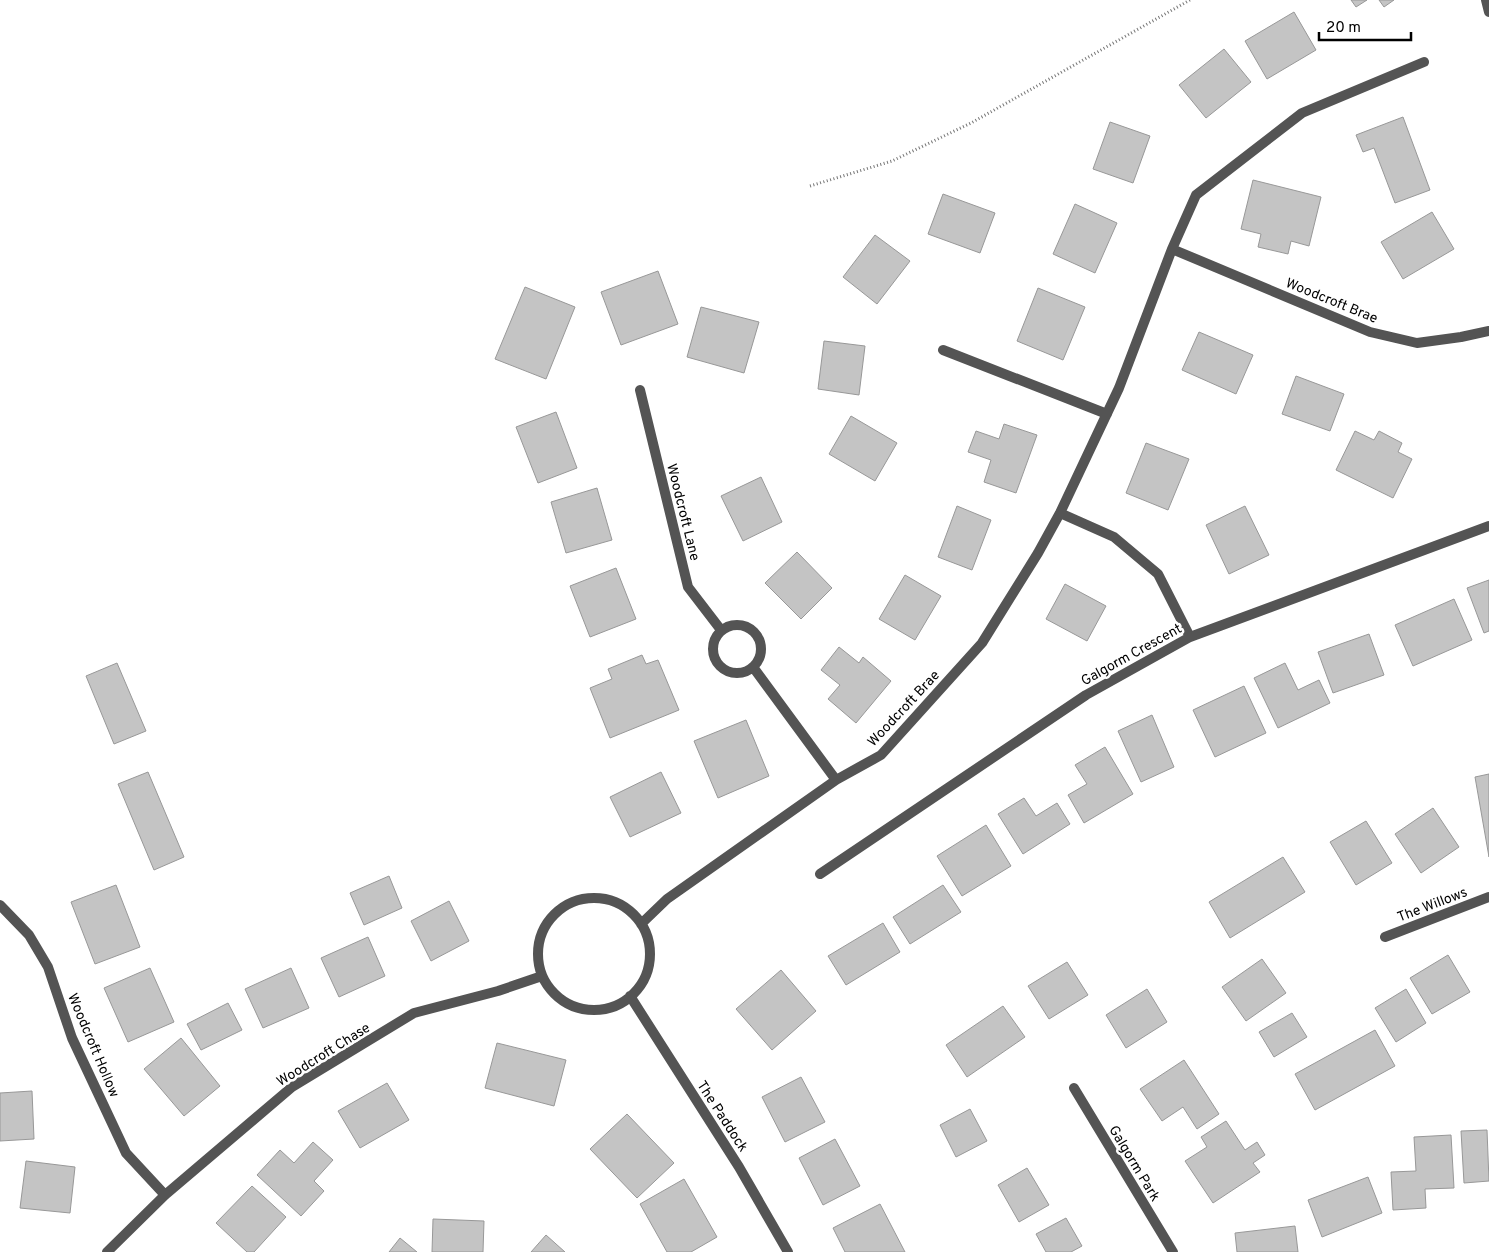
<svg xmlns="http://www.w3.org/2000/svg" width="1489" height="1252" font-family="Overpass,sans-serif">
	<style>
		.building { fill: #c4c4c4; stroke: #989898 }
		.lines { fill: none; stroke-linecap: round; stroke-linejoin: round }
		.path { stroke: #767676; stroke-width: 3; stroke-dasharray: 1 2.5; stroke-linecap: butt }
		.minor { stroke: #545454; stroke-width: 10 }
		.tertiary { stroke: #545454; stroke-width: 10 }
		.labels { text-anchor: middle; stroke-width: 5; stroke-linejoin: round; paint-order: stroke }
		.street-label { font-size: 14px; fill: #000; stroke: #fff }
	</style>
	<rect width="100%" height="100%" fill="#fff"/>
	<path class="building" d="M1351,0H1367L1356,7Z
		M1379,0H1394L1384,7Z
		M1294,12L1316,50L1267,79L1245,41Z
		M1224,49L1251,82L1206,118L1179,85Z
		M1403,117L1430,190L1395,203L1374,148L1363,152L1356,135Z
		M1110,122L1150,136L1133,183L1093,169Z
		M1253,180L1321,197L1309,246L1291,241L1288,254L1258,247L1261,234L1241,229Z
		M943,194L995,213L980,253L928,234Z
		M1075,204L1117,223L1095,273L1053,254Z
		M1432,212L1454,249L1403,279L1381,242Z
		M875,235L910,261L877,304L843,277Z
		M658,271L678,324L621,345L601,292Z
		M525,287L575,307L546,379L495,359Z
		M1038,288L1085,307L1063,360L1017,341Z
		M701,307L759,322L744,373L687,357Z
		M1199,332L1253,355L1236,394L1182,370Z
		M824,341L865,346L859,395L818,389Z
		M1296,376L1344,394L1330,431L1282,414Z
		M556,412L577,468L538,483L516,427Z
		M851,416L897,443L875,481L829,454Z
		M1004,424L1037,435L1016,493L984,482L991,460L968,452L976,431L999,439Z
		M1355,431L1374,440L1379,431L1402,443L1398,452L1412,459L1393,498L1336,470Z
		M1146,443L1189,459L1168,510L1126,493Z
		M761,477L782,522L743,541L721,496Z
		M597,488L612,540L566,553L551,502Z
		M957,506L991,520L972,570L938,557Z
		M1245,506L1269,555L1229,574L1206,525Z
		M797,552L832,588L801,619L765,583Z
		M616,568L636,619L590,637L570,586Z
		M905,575L941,596L915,640L879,619Z
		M1489,580V631L1484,633L1467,588Z
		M1065,584L1106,606L1087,641L1046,619Z
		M1454,599L1472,640L1413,666L1395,625Z
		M1369,634L1384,675L1333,693L1318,652Z
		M839,647L859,663L863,657L891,681L856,723L828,699L840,685L821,670Z
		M642,655L646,664L658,660L679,710L610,738L590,688L612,679L608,669Z
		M117,663L146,731L114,744L86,676Z
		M1285,663L1298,690L1319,680L1330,703L1278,728L1254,678Z
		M1244,686L1266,733L1215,757L1193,710Z
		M1152,715L1174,767L1141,782L1118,731Z
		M746,720L769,776L718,798L694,741Z
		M1105,747L1133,794L1084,823L1068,795L1087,784L1075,765Z
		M148,772L184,857L154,870L118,784Z
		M661,772L681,813L630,837L610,797Z
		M1489,774V857L1475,777Z
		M1024,798L1036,816L1057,803L1070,824L1023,854L998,814Z
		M1433,808L1459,847L1421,873L1395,834Z
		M1366,821L1392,863L1356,885L1330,842Z
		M986,825L1011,866L962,896L937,856Z
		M1283,857L1305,892L1230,938L1209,902Z
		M389,876L402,908L364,925L350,893Z
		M116,885L140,947L95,964L71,902Z
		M943,885L961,912L910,944L893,917Z
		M449,901L469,941L431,961L411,921Z
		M883,923L900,952L846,985L828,956Z
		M368,937L385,976L339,997L321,958Z
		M1448,955L1470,992L1432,1014L1410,978Z
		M1262,959L1286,993L1246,1021L1222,987Z
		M1067,962L1088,995L1049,1019L1028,986Z
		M150,968L174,1022L128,1042L104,988Z
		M291,968L309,1008L263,1028L245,989Z
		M781,970L816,1011L772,1050L736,1009Z
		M1147,989L1167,1022L1126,1048L1106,1015Z
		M1406,989L1426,1023L1396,1042L1375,1008Z
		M228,1003L242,1030L201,1050L187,1024Z
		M1003,1006L1025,1037L967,1077L946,1045Z
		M1292,1013L1307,1037L1274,1057L1259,1032Z
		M1375,1030L1395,1066L1315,1110L1295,1074Z
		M181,1038L220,1086L184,1116L144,1069Z
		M497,1043L566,1060L554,1106L485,1088Z
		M1184,1060L1219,1114L1197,1129L1183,1107L1162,1121L1140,1089Z
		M801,1077L825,1122L785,1142L762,1097Z
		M387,1083L409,1120L360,1148L338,1111Z
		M32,1091L34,1139L0,1141V1093Z
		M970,1109L987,1141L956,1157L940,1125Z
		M627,1114L674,1163L637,1198L590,1149Z
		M1226,1121L1245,1150L1257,1142L1265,1155L1253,1163L1260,1172L1213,1203L1185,1161L1207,1147L1201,1137Z
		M1487,1130L1489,1181L1464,1183L1461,1131Z
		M1451,1135L1454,1188L1425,1189L1426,1208L1393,1210L1391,1172L1416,1171L1414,1137Z
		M835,1139L860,1186L823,1205L799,1158Z
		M313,1142L333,1160L314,1181L324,1191L301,1216L257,1175L280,1150L294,1163Z
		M26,1161L75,1167L70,1213L20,1208Z
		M1027,1168L1049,1205L1019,1222L998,1185Z
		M1368,1177L1382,1213L1322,1237L1308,1200Z
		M684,1179L717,1237L691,1252H667L640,1204Z
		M252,1186L286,1217L254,1252H247L216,1223Z
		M880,1204L905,1252H845L833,1228Z
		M1066,1218L1082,1246L1071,1252H1046L1036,1234Z
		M433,1219L484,1221L483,1252H432Z
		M1295,1226L1298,1252H1237L1235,1233Z
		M546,1235L565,1252H531Z
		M400,1238L417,1252H389Z"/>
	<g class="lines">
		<path class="path" d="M810,186L892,161L971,123L1190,0"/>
		<path class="minor" d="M1172,249L1370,332L1417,343L1461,337L1489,331
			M943,350L1107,414
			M640,390L688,587L721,630
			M1060,513L1114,537L1158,574L1190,637
			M713 649a24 24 0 1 1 48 0a24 24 0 1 1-48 0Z
			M753,667L836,780
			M820,874L1086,695L1190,637L1489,526
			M538 954a56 56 0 1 1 112 0a56 56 0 1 1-112 0Z
			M0,905L29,935L48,967L72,1038L126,1153L165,1195
			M641,924L667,899L836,780L881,755L982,643L1038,553L1060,513L1119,388L1172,249L1196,195L1302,113L1424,62
			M1385,937L1489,897
			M630,996L739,1167L788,1252
			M1074,1088L1173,1252
			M107,1252L165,1195L292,1087L414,1013L498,991L542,976"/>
		<path class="tertiary" d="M1486,0L1489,12"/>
	</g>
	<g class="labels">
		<g class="street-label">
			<text transform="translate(1332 300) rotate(22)" y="5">Woodcroft Brae</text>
			<text transform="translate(684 512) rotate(76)" y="5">Woodcroft Lane</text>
			<text transform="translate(1131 654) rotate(-29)" y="5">Galgorm Crescent</text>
			<text transform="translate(903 708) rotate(-47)" y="5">Woodcroft Brae</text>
			<text transform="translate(1432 904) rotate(-21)" y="5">The Willows</text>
			<text transform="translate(94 1045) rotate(67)" y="5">Woodcroft Hollow</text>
			<text transform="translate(323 1054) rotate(-32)" y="5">Woodcroft Chase</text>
			<text transform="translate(723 1116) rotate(57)" y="5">The Paddock</text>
			<text transform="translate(1135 1163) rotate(59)" y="5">Galgorm Park</text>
		</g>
	</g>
	<path d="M1319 32v8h92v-8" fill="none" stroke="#000000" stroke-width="2.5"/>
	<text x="1326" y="32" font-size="15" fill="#000000" stroke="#ffffff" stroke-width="4" paint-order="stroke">20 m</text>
</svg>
